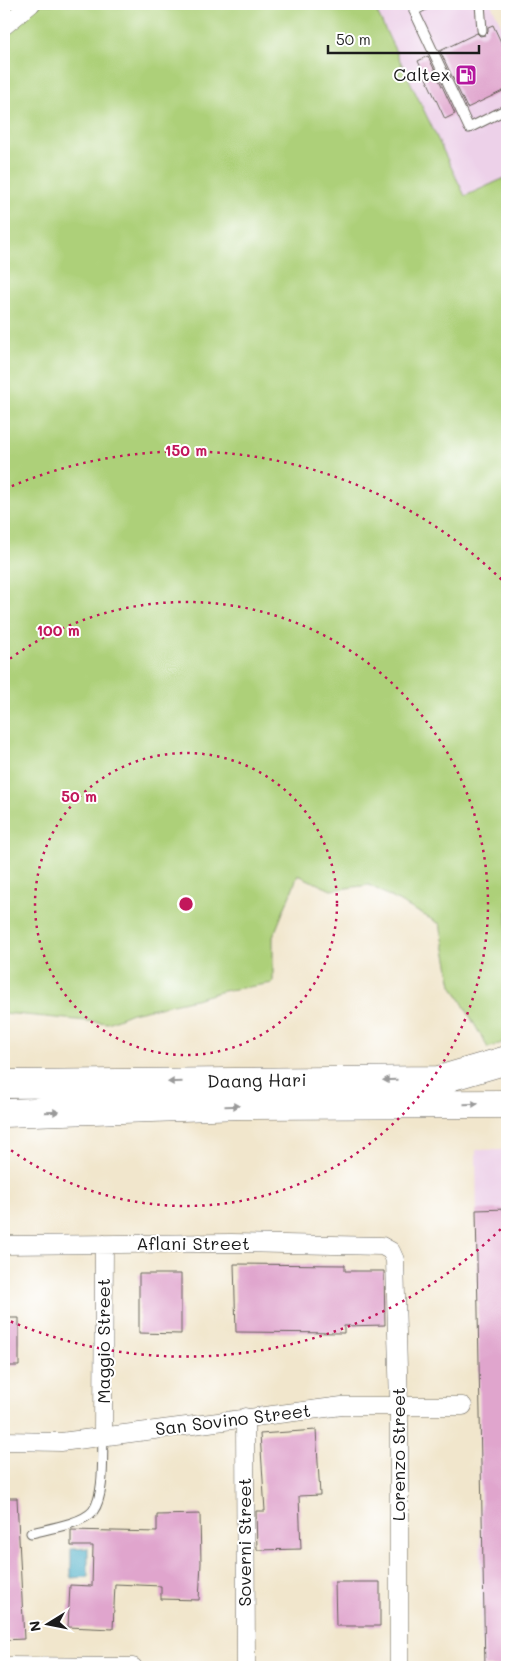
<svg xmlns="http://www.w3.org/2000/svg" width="511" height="1671" font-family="Mali,sans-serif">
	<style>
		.built { fill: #edd1e9 }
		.green { fill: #add079; stroke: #64764a }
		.water { fill: #44abc4; stroke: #306470 }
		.building { fill: #e0a5cd }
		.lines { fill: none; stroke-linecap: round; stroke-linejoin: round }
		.lane-casing { stroke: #67635a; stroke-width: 11 }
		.street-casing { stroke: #67635a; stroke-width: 19 }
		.primary-casing { stroke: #67635a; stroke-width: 29 }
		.lane { stroke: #fff; stroke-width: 9 }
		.street { stroke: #fff; stroke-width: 18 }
		.primary { stroke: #fff; stroke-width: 28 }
		.oneway { fill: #999 }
		.ring { fill: none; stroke: #c2185b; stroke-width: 2.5; stroke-dasharray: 2.5 5 }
		.labels { text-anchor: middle; stroke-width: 4; stroke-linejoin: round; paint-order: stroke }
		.poi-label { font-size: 18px; fill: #1c1c1c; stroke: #fff; text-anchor: end }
		.street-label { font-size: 18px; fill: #1c1c1c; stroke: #fff }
		.centre { fill: #c2185b; stroke: #fff; stroke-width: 2.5 }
		.ring-label { font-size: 15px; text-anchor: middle; font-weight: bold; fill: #c2185b; stroke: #fff; stroke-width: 4; stroke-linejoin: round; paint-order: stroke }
	</style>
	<rect width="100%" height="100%" fill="#fff"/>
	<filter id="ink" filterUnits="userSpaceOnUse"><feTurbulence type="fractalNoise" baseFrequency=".02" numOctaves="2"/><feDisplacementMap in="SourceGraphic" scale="10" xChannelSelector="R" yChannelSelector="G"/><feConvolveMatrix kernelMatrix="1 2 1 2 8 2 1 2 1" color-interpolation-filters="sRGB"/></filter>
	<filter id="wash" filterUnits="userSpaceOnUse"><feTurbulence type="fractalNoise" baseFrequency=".0096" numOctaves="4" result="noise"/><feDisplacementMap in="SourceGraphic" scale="20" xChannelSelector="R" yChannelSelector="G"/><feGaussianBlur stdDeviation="1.12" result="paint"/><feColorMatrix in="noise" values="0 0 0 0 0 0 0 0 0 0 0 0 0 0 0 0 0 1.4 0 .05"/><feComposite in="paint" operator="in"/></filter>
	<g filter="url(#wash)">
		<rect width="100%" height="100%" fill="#f1e6cc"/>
		<path class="built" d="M373,4H491L507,37V177L465,197Z
			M507,1149V1667H482L476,1150Z"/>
		<path class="green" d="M4,4H373L465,196L507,177V1041L488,1048L452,985L440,924L369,885L331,890L298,875L273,937V983L223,991L195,999L132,1013L108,1023L4,1013Z"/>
		<path class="water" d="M88,1548V1577L71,1578V1549Z"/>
		<g id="blocks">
			<path class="building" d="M493,25L507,55V89L467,108L440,51L477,33L480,36L485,35L488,32V27Z
				M428,56L455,114L445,119L418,61Z
				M507,1209V1667H485L476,1210Z
				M234,1264L345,1265V1271H384L385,1325L344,1326V1333L236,1332Z
				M139,1274H181V1334L139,1333Z
				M4,1318H19V1366H4Z
				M316,1430L320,1495L299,1496L301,1549L257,1550L256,1511H265L260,1434Z
				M4,1498H17L24,1639L4,1640Z
				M200,1514L201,1563L199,1600L161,1599V1586L115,1584L113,1629L68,1627L70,1585L92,1586L93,1546H71V1530L157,1532V1515Z
				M335,1582H380V1626H336Z"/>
		</g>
	</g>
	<g filter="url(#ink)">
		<use href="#blocks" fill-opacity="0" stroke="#67635a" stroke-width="1"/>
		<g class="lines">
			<g class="lane-casing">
				<path id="lane" d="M427,4L414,11L469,128L507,109
					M480,4L482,30
					M31,1533C47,1529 82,1524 93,1511C105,1495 102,1456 103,1437"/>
			</g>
			<g class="street-casing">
				<path id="street" d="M4,26L31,4
					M4,1245L231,1243L382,1246L391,1251L395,1260L399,1405V1667
					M245,1417L246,1667
					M103,1437L104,1244
					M4,1441L61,1442L342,1406H463
					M4,1666L133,1667"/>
			</g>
			<g class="primary-casing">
				<path id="primary" d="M4,1084L439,1080L507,1060
					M4,1113L241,1105L507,1104"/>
			</g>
			<use href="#lane" class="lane"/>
			<use href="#street" class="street"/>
			<use href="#primary" class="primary"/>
		</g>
		<defs><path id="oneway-solid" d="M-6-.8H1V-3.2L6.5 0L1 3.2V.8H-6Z" transform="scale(1.25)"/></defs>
		<g class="oneway">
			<use href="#oneway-solid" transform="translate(390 1080) rotate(179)"/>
			<use href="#oneway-solid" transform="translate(175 1082) rotate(179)"/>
			<use href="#oneway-solid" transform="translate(471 1104) rotate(-1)"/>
			<use href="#oneway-solid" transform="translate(232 1106) rotate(-2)"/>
			<use href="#oneway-solid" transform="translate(52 1112) rotate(-2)"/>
		</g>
	</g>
	<g class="ring">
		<circle cx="186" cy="904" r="151"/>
		<path d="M4 663A302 302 0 1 1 4 1145"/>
		<path d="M506 1224A453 453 0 0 1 5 1319M5 489A453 453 0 0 1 506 584"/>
	</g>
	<defs>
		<g id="fuel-square" transform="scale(1.125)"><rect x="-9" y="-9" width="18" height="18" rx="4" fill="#b5179e" stroke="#fff"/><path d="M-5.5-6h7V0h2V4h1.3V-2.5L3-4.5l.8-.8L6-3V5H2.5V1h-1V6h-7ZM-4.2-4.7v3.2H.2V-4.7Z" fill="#fff"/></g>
	</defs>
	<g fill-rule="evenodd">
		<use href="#fuel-square" x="466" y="75"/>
	</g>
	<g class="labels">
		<g class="poi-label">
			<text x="450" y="81">Caltex</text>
		</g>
		<g class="street-label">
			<text transform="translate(257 1081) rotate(-1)" y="6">Daang Hari</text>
			<text x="193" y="1250">Aflani Street</text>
			<text transform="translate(104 1341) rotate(-90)" y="6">Maggio Street</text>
			<text transform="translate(233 1420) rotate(-7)" y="6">San Sovino Street</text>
			<text transform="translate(399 1454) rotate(-90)" y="6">Lorenzo Street</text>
			<text transform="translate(245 1542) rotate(-90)" y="6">Soverni Street</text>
		</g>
	</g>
	<circle cx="186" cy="904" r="8" class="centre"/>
	<g class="ring-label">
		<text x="186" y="456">150 m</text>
		<text x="58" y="636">100 m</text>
		<text x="79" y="802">50 m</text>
	</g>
	<rect width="511" height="1671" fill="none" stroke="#fff" stroke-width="20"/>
	<g transform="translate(48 1624) rotate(260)" stroke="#ffffff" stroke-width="4" paint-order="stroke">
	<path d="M0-4L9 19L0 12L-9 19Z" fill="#1c1c1c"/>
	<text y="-8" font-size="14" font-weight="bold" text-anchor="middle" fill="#1c1c1c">N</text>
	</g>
	<path d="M328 45v8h151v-8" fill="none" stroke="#1c1c1c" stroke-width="2.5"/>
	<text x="336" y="45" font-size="15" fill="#1c1c1c" stroke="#ffffff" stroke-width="4" paint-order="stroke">50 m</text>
</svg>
